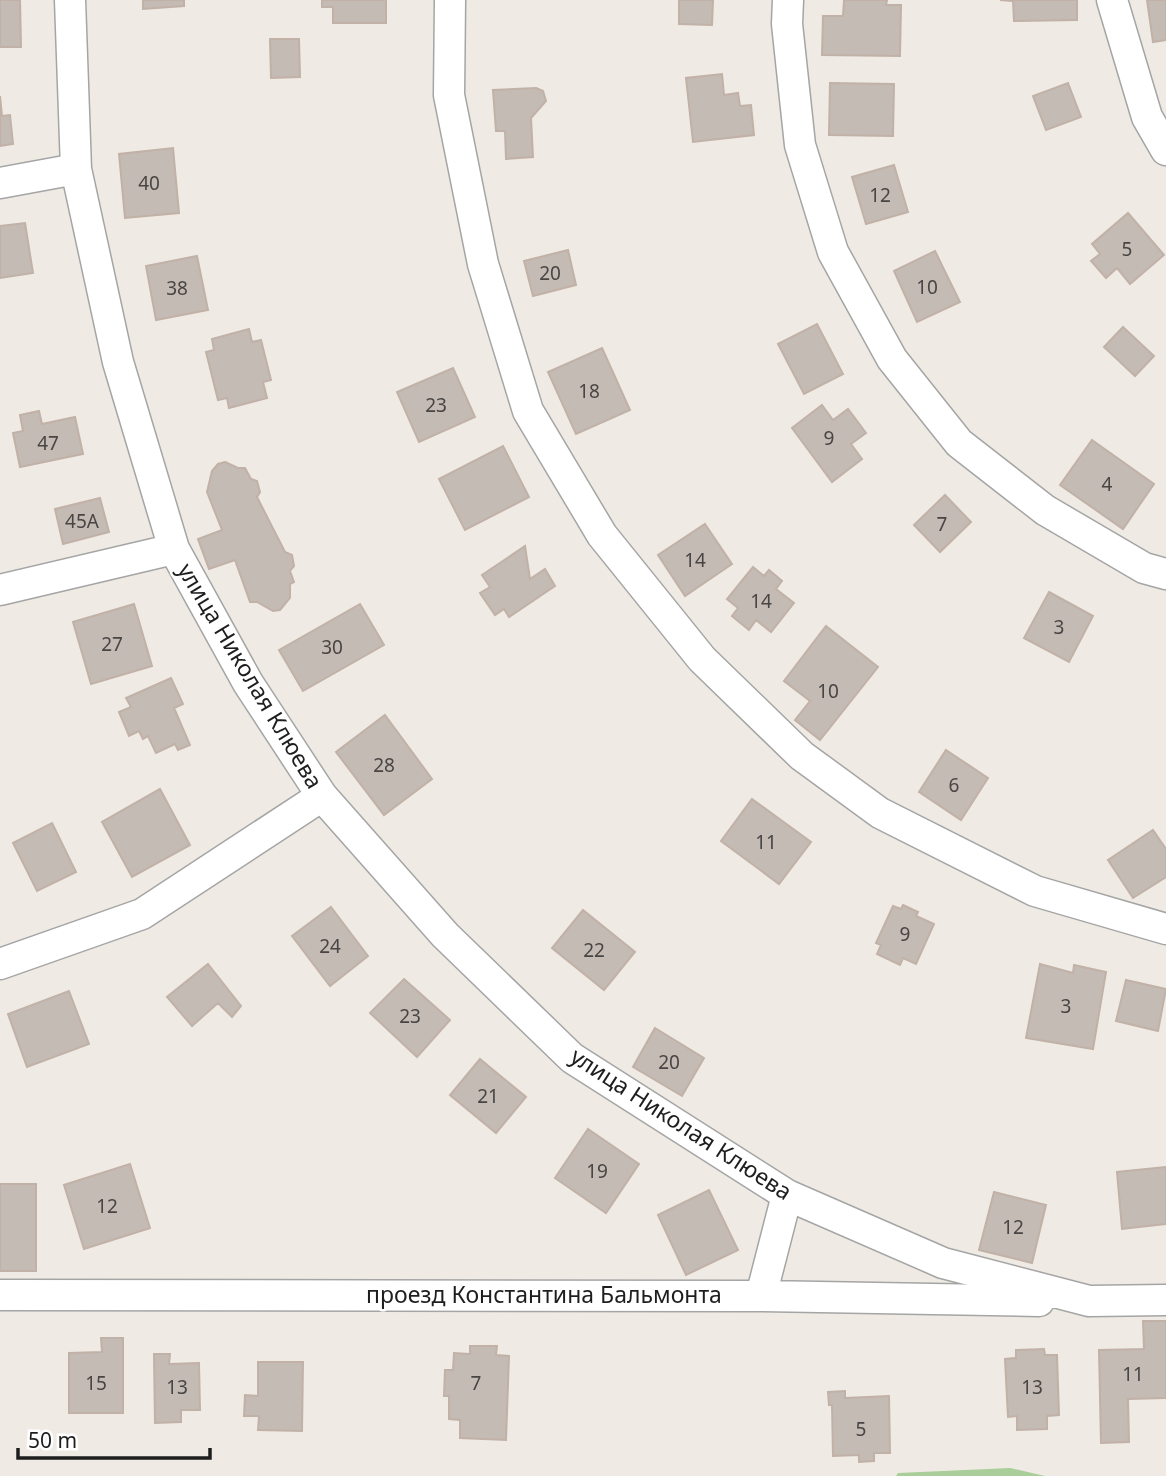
<svg xmlns="http://www.w3.org/2000/svg" width="1166" height="1476" font-family="'Noto Sans',sans-serif">
	<style>
		.forest { fill: #aace99 }
		.building { fill: #c4bbb4; stroke: #c1b1a7; stroke-width: 2 }
		.lines { fill: none; stroke-linecap: round; stroke-linejoin: round }
		.minor-casing { stroke: #a5a5a5; stroke-width: 33 }
		.minor { stroke: #fff; stroke-width: 30 }
		.labels { text-anchor: middle; stroke-width: 5; stroke-linejoin: round; paint-order: stroke }
		.number-label { font-size: 19px; fill: #484544 }
		.street-label { font-size: 23px; fill: #1e1e1e; stroke: #fff }
	</style>
	<rect width="100%" height="100%" fill="#efebe4"/>
	<path class="forest" d="M1010,1468L1045,1476H896L898,1473Z"/>
	<path class="building" d="M0,0H20L21,47H0Z
		M143,0H184V6L143,9Z
		M322,0H386V23H333V7H322Z
		M679,0H713L712,25L679,24Z
		M844,0H887L886,5H901L900,56L822,55L823,16H843Z
		M1000,0H1077V20L1014,21L1013,1Z
		M1147,0H1166V40L1153,42Z
		M270,39H299L300,77L271,78Z
		M722,74L724,95L738,93L740,106L751,105L754,135L693,142L686,78Z
		M830,83L894,84L893,136L829,135Z
		M1068,83L1081,117L1046,130L1033,96Z
		M536,88L543,91L546,101L531,118L533,157L506,159L505,131H496L493,90Z
		M0,96L2,116L10,115L13,144L0,146Z
		M173,148L179,213L125,218L119,154Z
		M894,165L908,212L866,224L852,177Z
		M1128,213L1164,255L1130,284L1117,268L1106,278L1091,261L1100,254L1092,244Z
		M25,223L33,273L0,278V226Z
		M568,250L576,285L533,296L524,261Z
		M935,251L960,302L917,322L894,271Z
		M197,256L208,310L156,320L146,266Z
		M817,324L843,374L804,394L778,344Z
		M1123,327L1154,356L1135,376L1104,347Z
		M249,329L252,342L261,340L271,380L263,382L267,398L229,408L227,398L218,400L206,352L214,350L212,339Z
		M602,348L630,410L576,434L548,372Z
		M453,368L475,417L419,442L397,392Z
		M822,405L833,420L848,409L866,433L851,444L862,459L832,482L792,428Z
		M39,411L42,424L75,417L83,454L20,467L13,433L23,431L20,415Z
		M1092,440L1154,484L1123,529L1060,485Z
		M503,446L529,497L465,530L439,479Z
		M225,462L238,468H245L251,479L257,481L260,492L257,497L285,552L292,555L294,566L290,571L294,582L290,584V598L280,610L273,611L257,602H250L235,560L209,569L198,539L222,530L207,492L212,471L218,464Z
		M945,495L971,522L940,552L914,525Z
		M100,498L109,532L63,544L55,509Z
		M705,524L732,564L685,596L658,555Z
		M525,546L530,579L545,569L555,586L509,617L504,609L495,615L480,593L490,587L482,575Z
		M753,567L764,576L769,570L782,581L776,589L794,603L771,632L756,620L749,630L732,616L738,608L727,599Z
		M1049,592L1093,616L1069,662L1024,638Z
		M134,604L152,666L91,684L73,622Z
		M360,604L384,645L303,691L279,650Z
		M826,626L878,667L820,740L795,720L810,701L784,681Z
		M171,678L183,704L174,708L190,745L178,750L175,744L156,753L148,736L143,739L139,731L129,736L119,712L131,707L126,698Z
		M385,715L432,779L384,815L336,752Z
		M946,750L988,778L961,820L919,792Z
		M160,789L190,845L132,877L102,822Z
		M752,799L811,842L779,884L721,841Z
		M52,823L76,872L37,891L13,843Z
		M1153,830L1166,849V877L1133,898L1108,860Z
		M903,905L918,912L916,916L934,924L916,964L903,958L900,965L877,954L881,945L876,943L893,906L901,909Z
		M331,907L368,956L330,986L292,936Z
		M583,910L635,952L604,990L552,948Z
		M208,964L241,1006L232,1017L218,1003L192,1026L167,997Z
		M1040,964L1073,973L1074,965L1106,972L1093,1049L1026,1038Z
		M404,979L450,1020L417,1057L370,1013Z
		M1126,980L1166,989L1158,1031L1116,1021Z
		M69,991L89,1044L27,1067L8,1014Z
		M655,1028L704,1058L682,1096L633,1067Z
		M480,1059L526,1097L496,1133L450,1095Z
		M588,1129L639,1164L606,1213L555,1178Z
		M130,1164L150,1228L84,1249L64,1185Z
		M1166,1167V1224L1122,1229L1117,1172Z
		M0,1184H36V1271H0Z
		M709,1190L738,1250L686,1275L658,1215Z
		M994,1192L1046,1205L1032,1263L979,1250Z
		M1143,1321H1166V1398L1128,1399L1129,1442L1101,1443L1099,1350L1144,1349Z
		M101,1338H123V1413H69V1353L102,1352Z
		M470,1346H497L496,1355L509,1356L506,1440L460,1438V1420L449,1419V1396H444L445,1370H453L454,1353L470,1354Z
		M1044,1349L1045,1355H1057L1059,1415L1047,1416V1429L1017,1430V1416L1008,1417L1005,1359L1016,1358V1350Z
		M154,1354H170L169,1364L199,1363L200,1410H181V1422L155,1423Z
		M258,1362H303L302,1431L258,1430L259,1416H244L245,1395L258,1396Z
		M845,1391V1398L889,1396L890,1453H874V1461L859,1462V1455L833,1456L832,1405H829L828,1392Z"/>
	<g class="lines">
		<g class="minor-casing">
			<path id="minor" d="M70,0L76,169L118,362L174,549L248,683L322,796L445,935L572,1058L787,1195L943,1263L1089,1301L1166,1300
				M450,0L449,95L483,264L528,411L602,535L702,659L802,756L880,813L1035,891L1166,929
				M788,0L787,24L800,145L833,252L892,359L959,443L1045,510L1144,568L1166,574
				M1112,0L1147,117L1166,150
				M0,183L76,169
				M0,590L174,549
				M0,964L142,914L322,796
				M0,1295L761,1296L1039,1301
				M761,1296L787,1195"/>
		</g>
		<use href="#minor" class="minor"/>
	</g>
	<g class="labels">
		<g class="number-label">
			<text x="149" y="190">40</text>
			<text x="880" y="202">12</text>
			<text x="1127" y="256">5</text>
			<text x="550" y="280">20</text>
			<text x="927" y="294">10</text>
			<text x="177" y="295">38</text>
			<text x="589" y="398">18</text>
			<text x="436" y="412">23</text>
			<text x="829" y="445">9</text>
			<text x="48" y="450">47</text>
			<text x="1107" y="491">4</text>
			<text x="82" y="528">45А</text>
			<text x="942" y="531">7</text>
			<text x="695" y="567">14</text>
			<text x="761" y="608">14</text>
			<text x="1059" y="634">3</text>
			<text x="112" y="651">27</text>
			<text x="332" y="654">30</text>
			<text x="828" y="698">10</text>
			<text x="384" y="772">28</text>
			<text x="954" y="792">6</text>
			<text x="766" y="849">11</text>
			<text x="905" y="941">9</text>
			<text x="330" y="953">24</text>
			<text x="594" y="957">22</text>
			<text x="1066" y="1013">3</text>
			<text x="410" y="1023">23</text>
			<text x="669" y="1069">20</text>
			<text x="488" y="1103">21</text>
			<text x="597" y="1178">19</text>
			<text x="107" y="1213">12</text>
			<text x="1013" y="1234">12</text>
			<text x="1133" y="1381">11</text>
			<text x="96" y="1390">15</text>
			<text x="476" y="1390">7</text>
			<text x="177" y="1394">13</text>
			<text x="1032" y="1394">13</text>
			<text x="861" y="1436">5</text>
		</g>
		<g class="street-label">
			<text transform="translate(250 676) rotate(59)" y="8">улица Николая Клюева</text>
			<text transform="translate(681 1124) rotate(33)" y="8">улица Николая Клюева</text>
			<text x="544" y="1303">проезд Константина Бальмонта</text>
		</g>
	</g>
	<path d="M18 1448v10h192v-10" fill="none" stroke="#1e1e1e" stroke-width="3.5"/>
	<text x="28" y="1448" font-size="21" fill="#1e1e1e" stroke="#ffffff" stroke-width="5" paint-order="stroke">50 m</text>
</svg>
